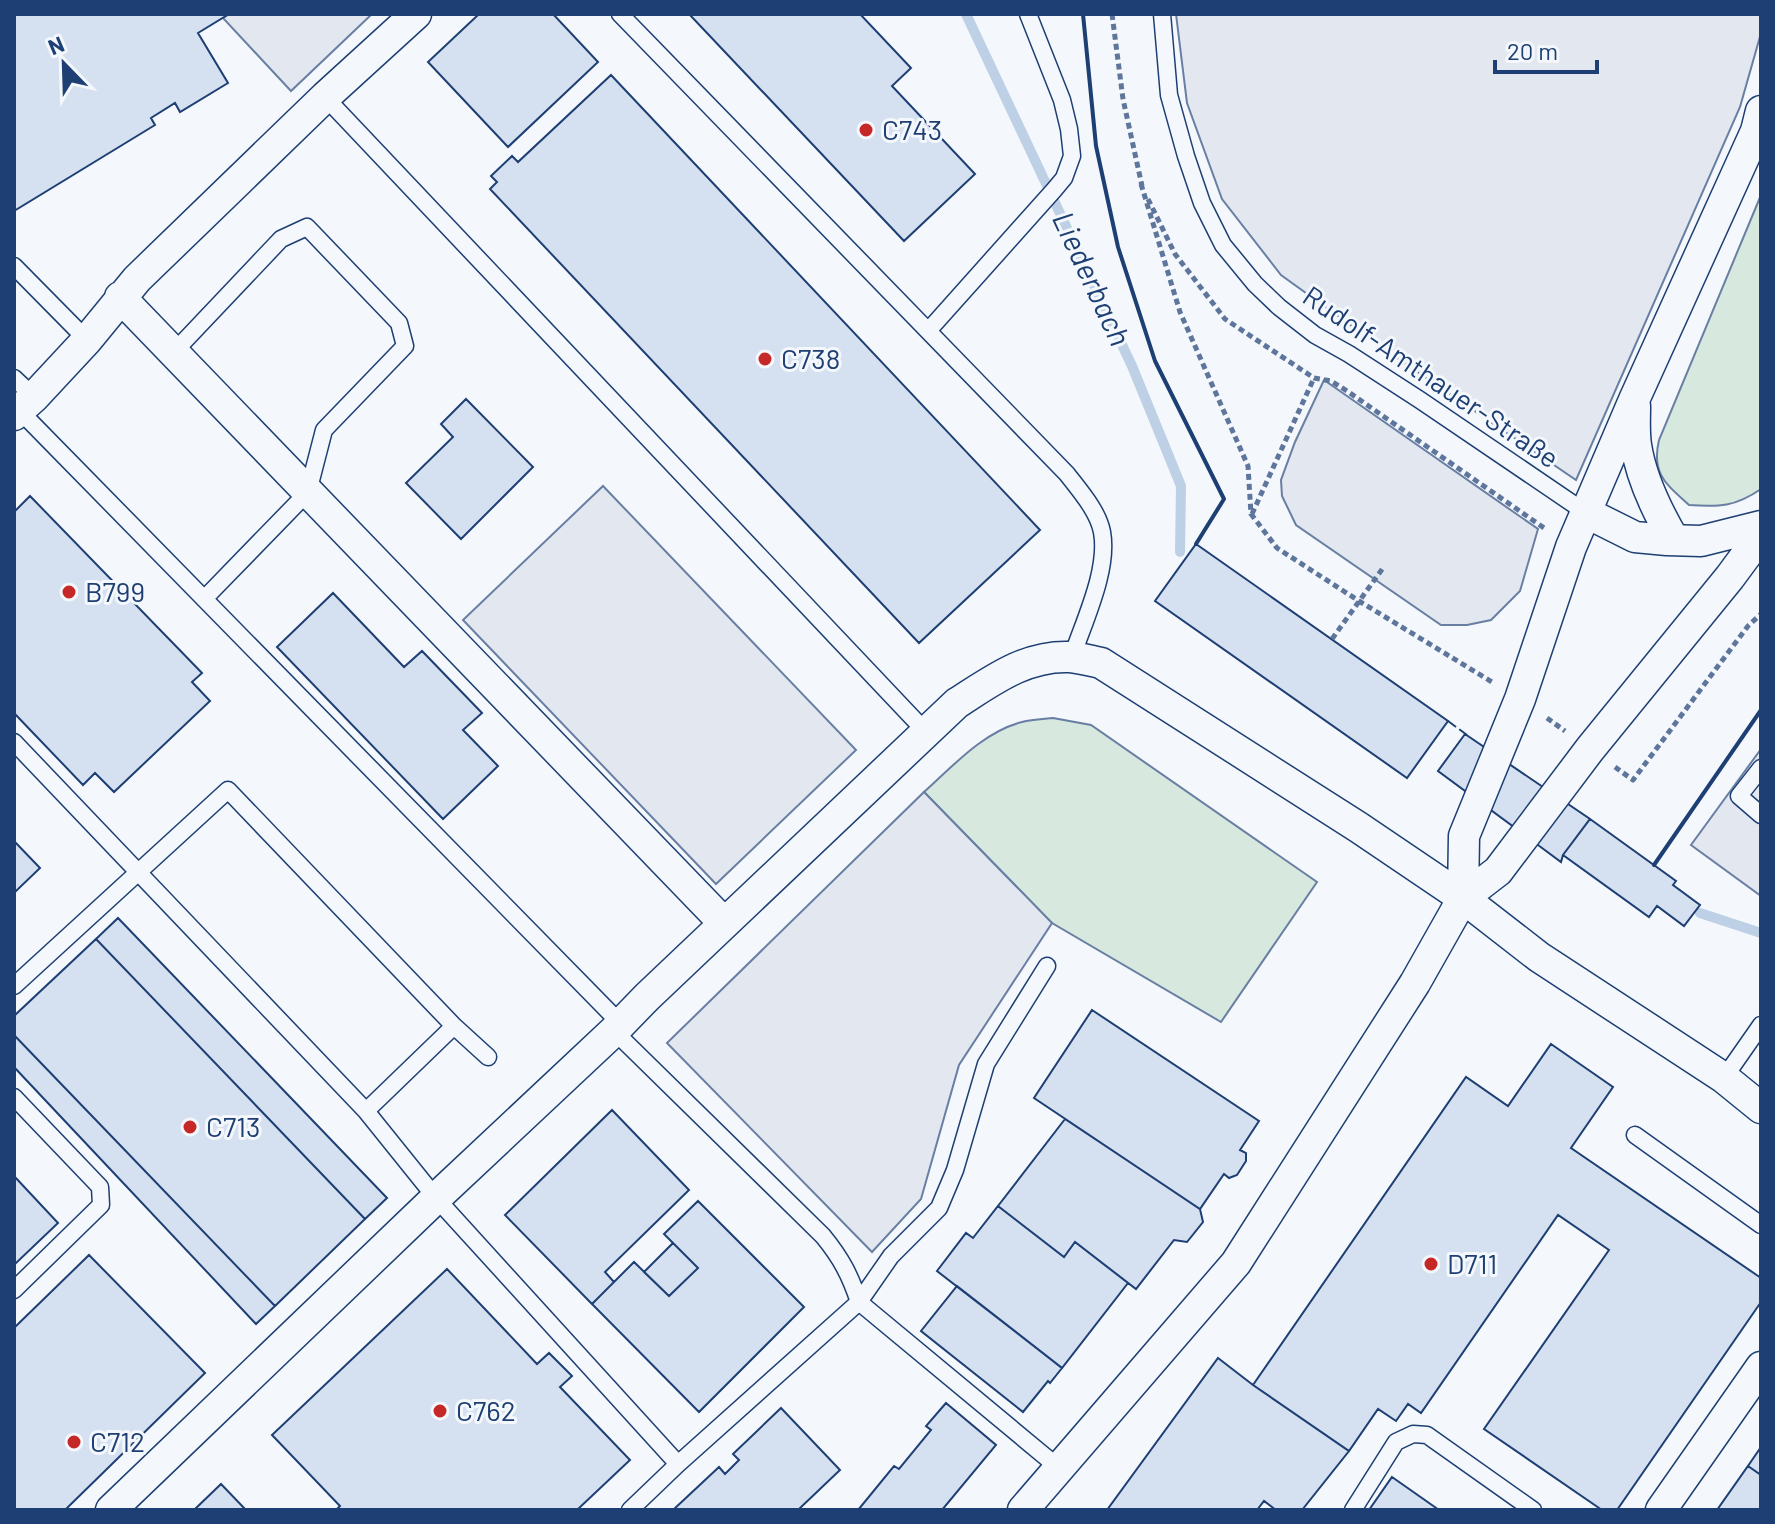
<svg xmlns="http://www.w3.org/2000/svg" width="1775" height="1524" font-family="Barlow,sans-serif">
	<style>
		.green { fill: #d7e8df; stroke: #687fa3; stroke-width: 2 }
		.parking { fill: #e3e8f0; stroke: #687fa3; stroke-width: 2 }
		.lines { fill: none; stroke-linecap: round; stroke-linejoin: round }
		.stream { stroke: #bed0e5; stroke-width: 10 }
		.building { fill: #d5e0f0; stroke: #1d3f73; stroke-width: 2 }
		.lane-casing { stroke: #1d3f73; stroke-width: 19 }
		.street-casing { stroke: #1d3f73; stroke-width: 33 }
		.path { stroke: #5e769c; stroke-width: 5; stroke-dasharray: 6 4; stroke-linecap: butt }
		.lane { stroke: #f4f7fb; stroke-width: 16 }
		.street { stroke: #f4f7fb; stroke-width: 30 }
		.fence { stroke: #1d3f73; stroke-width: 2; stroke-dasharray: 10 4; stroke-linecap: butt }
		.wall { stroke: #1d3f73; stroke-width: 4 }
		.poi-dot { fill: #c62828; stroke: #f4f7fb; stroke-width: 3 }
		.labels { text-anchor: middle; stroke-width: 6; stroke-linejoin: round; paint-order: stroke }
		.poi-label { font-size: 28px; fill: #1d3f73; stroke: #f4f7fb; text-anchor: start }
		.street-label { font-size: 28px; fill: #1d3f73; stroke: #f4f7fb }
		.water-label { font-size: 30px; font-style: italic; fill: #1d3f73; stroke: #f4f7fb }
	</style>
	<rect width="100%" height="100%" fill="#f4f7fb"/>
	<path class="green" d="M1761,195V489C1735,507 1719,507 1689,505C1666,484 1651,474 1659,440Z
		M1053,718L1091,725L1317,882L1221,1022L1052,923L924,792C953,766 983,732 1022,722C1032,719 1043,719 1053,718Z"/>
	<path class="parking" d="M229,14H372L291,91L223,18Z
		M1176,14H1761V33L1740,107L1576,480L1385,350L1281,275L1222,199L1187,103Z
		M1324,380L1538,529L1520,591L1491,620L1467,625H1441L1296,525L1282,496L1281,480L1295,442Z
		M603,486L856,750L716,884L463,620Z
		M1761,749V896L1691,845Z
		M924,792L1052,923L959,1065L921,1199L872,1252L667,1043Z"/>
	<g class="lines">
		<path class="stream" d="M966,14L1132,366L1181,486L1180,552
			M1700,913L1761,933"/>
	</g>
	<path class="building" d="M14,14H229L198,33L228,83L180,112L175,103L151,118L155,125L14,211Z
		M479,14H553L598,62L508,147L428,62Z
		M689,14H860L911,68L892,86L975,174L904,241Z
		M611,75L1040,530L919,643L490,189L497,182L491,176L512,156L518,162Z
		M466,399L533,467L461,539L406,483L453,437L441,424Z
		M30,496L202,673L192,682L210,701L114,792L95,773L83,785L14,713V512Z
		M1196,544L1448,721L1407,778L1155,601Z
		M333,593L404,667L422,651L482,713L463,730L498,766L443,819L277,647Z
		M1465,734L1590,819L1563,855L1561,862L1438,771Z
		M1590,819L1676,881L1673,885L1700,905L1684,926L1657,906L1649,917L1563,855Z
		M14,841L40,868L14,893Z
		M118,918L387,1198L365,1219L96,939Z
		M96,939L365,1219L275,1306L14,1035V1016Z
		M1092,1010L1259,1121L1240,1150L1246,1153V1161L1237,1175L1229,1178L1224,1174L1200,1209L1034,1098Z
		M14,1035L275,1306L256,1324L14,1067Z
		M1551,1044L1613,1087L1571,1148L1761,1278V1302L1617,1510H1602L1484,1429L1609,1250L1558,1215L1421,1413L1408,1404L1396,1421L1378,1409L1349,1451L1253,1385L1466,1077L1508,1106Z
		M612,1110L689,1190L605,1272L614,1282L592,1304L505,1215Z
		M1065,1119L1200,1209L1203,1222L1187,1242L1174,1240L1136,1289L1075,1242L1064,1257L998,1206Z
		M14,1176L58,1223L14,1265Z
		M698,1201L804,1307L699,1412L592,1304L634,1262L669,1296L698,1268L664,1234Z
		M998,1206L1064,1257L1075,1242L1128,1283L1062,1368L937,1271L966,1233L973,1238Z
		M673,1243L698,1268L669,1296L644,1272Z
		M89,1255L205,1373L65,1510H14V1328Z
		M447,1269L537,1364L549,1353L572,1376L560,1387L630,1460L577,1510H336L340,1506L272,1435Z
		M957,1286L1062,1368L1050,1383L1048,1381L1023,1412L921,1331Z
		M1218,1358L1253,1385L1349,1451L1302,1510H1276L1264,1501L1257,1510H1107Z
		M946,1403L996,1445L942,1510H858L894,1466L899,1469L931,1430L926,1426Z
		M781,1408L840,1470L798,1510H673L719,1467L725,1474L739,1460L733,1454Z
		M1761,1447V1475L1748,1466Z
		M1748,1466L1761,1475V1510H1717Z
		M1392,1477L1439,1510H1369Z
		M221,1484L246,1510H194Z"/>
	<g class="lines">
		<g class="lane-casing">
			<path id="lane" d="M620,14L1067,474C1080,491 1098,511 1102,532C1109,570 1084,621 1072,657
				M1162,14L1169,95L1186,156L1202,203L1223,245L1255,284L1279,307L1315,335L1349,354L1420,400L1585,512
				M325,97L926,732
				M14,266L87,340
				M928,331L1054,190L1064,178L1072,156L1069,129L1062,100L1028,14
				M173,353L281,239L307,227L399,323L405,346L324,430L308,492L204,599
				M14,378L34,397
				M19,410L621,1024
				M14,742L366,1111L454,1026L228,790L14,986
				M1761,768L1739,796L1761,815
				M454,1026L488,1057
				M614,1031L823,1236C841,1258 850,1275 859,1302L891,1256L939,1208L955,1170L986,1064L1047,966
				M1724,1078L1761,1025
				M14,1097L100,1187L101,1205L14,1290
				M366,1111L436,1198L678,1464
				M1635,1135L1761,1225
				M630,1510L678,1464L859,1302L1059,1468
				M1353,1510L1396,1442L1413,1434L1427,1435L1533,1510"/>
		</g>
		<g class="street-casing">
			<path id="street" d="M120,297L724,923
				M1635,406C1635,419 1634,432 1636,445C1641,478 1657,511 1674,540
				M14,415L34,397L87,340L137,279L325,97L416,14
				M1585,512L1635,537L1667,540L1701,541L1761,526
				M1463,898L1464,836L1520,699L1571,547L1634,400L1756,131L1761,111
				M111,1510L436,1198L614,1031L647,997L957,703C993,680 1026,655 1070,657C1081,658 1091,661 1101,663L1358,827L1463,898L1539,957L1724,1078L1761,1108
				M1023,1510L1236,1263L1415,983L1463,898L1498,871L1590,749L1730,577L1761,535
				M1661,1510L1761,1367"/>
		</g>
		<path class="path" d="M1112,14L1123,99L1142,186
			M1141,184L1180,312L1248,466L1251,514L1277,548L1359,601L1492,682
			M1148,199L1175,254L1225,319L1314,378L1331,381L1347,391L1547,530
			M1252,514L1314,378
			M1332,639L1383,568
			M1547,718L1565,731
			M1615,767L1633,780L1748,626L1761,614"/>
		<use href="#lane" class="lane"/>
		<use href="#street" class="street"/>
		<path class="fence" d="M1448,721L1467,735"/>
		<path class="wall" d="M1083,14L1096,146L1118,247L1155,361L1224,499L1196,544
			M1654,865L1761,710"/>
	</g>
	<g class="poi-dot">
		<circle cx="866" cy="130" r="8"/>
		<circle cx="765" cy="359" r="8"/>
		<circle cx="69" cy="592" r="8"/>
		<circle cx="190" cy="1127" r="8"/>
		<circle cx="1431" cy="1264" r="8"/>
		<circle cx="440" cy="1411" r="8"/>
		<circle cx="74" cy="1442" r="8"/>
	</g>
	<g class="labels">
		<g class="poi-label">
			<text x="882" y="140">C743</text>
			<text x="781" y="369">C738</text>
			<text x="85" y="602">B799</text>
			<text x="206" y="1137">C713</text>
			<text x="1447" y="1274">D711</text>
			<text x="456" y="1421">C762</text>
			<text x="90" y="1452">C712</text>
		</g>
		<g class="street-label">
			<text transform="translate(1431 377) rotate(34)" y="10">Rudolf-Amthauer-Straße</text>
		</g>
		<g class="water-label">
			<text transform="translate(1091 279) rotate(65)" y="10">Liederbach</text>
		</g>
	</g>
	<rect width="1775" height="1524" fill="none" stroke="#1d3f73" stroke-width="32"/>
	<g transform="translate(64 64) rotate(337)" stroke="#f4f7fb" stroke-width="6" paint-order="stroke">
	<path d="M0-6L14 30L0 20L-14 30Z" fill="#1d3f73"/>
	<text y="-12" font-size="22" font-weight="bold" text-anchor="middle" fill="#1d3f73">N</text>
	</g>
	<path d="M1495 60v12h102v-12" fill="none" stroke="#1d3f73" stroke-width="4"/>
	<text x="1507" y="60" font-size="24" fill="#1d3f73" stroke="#f4f7fb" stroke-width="6" paint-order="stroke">20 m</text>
</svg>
